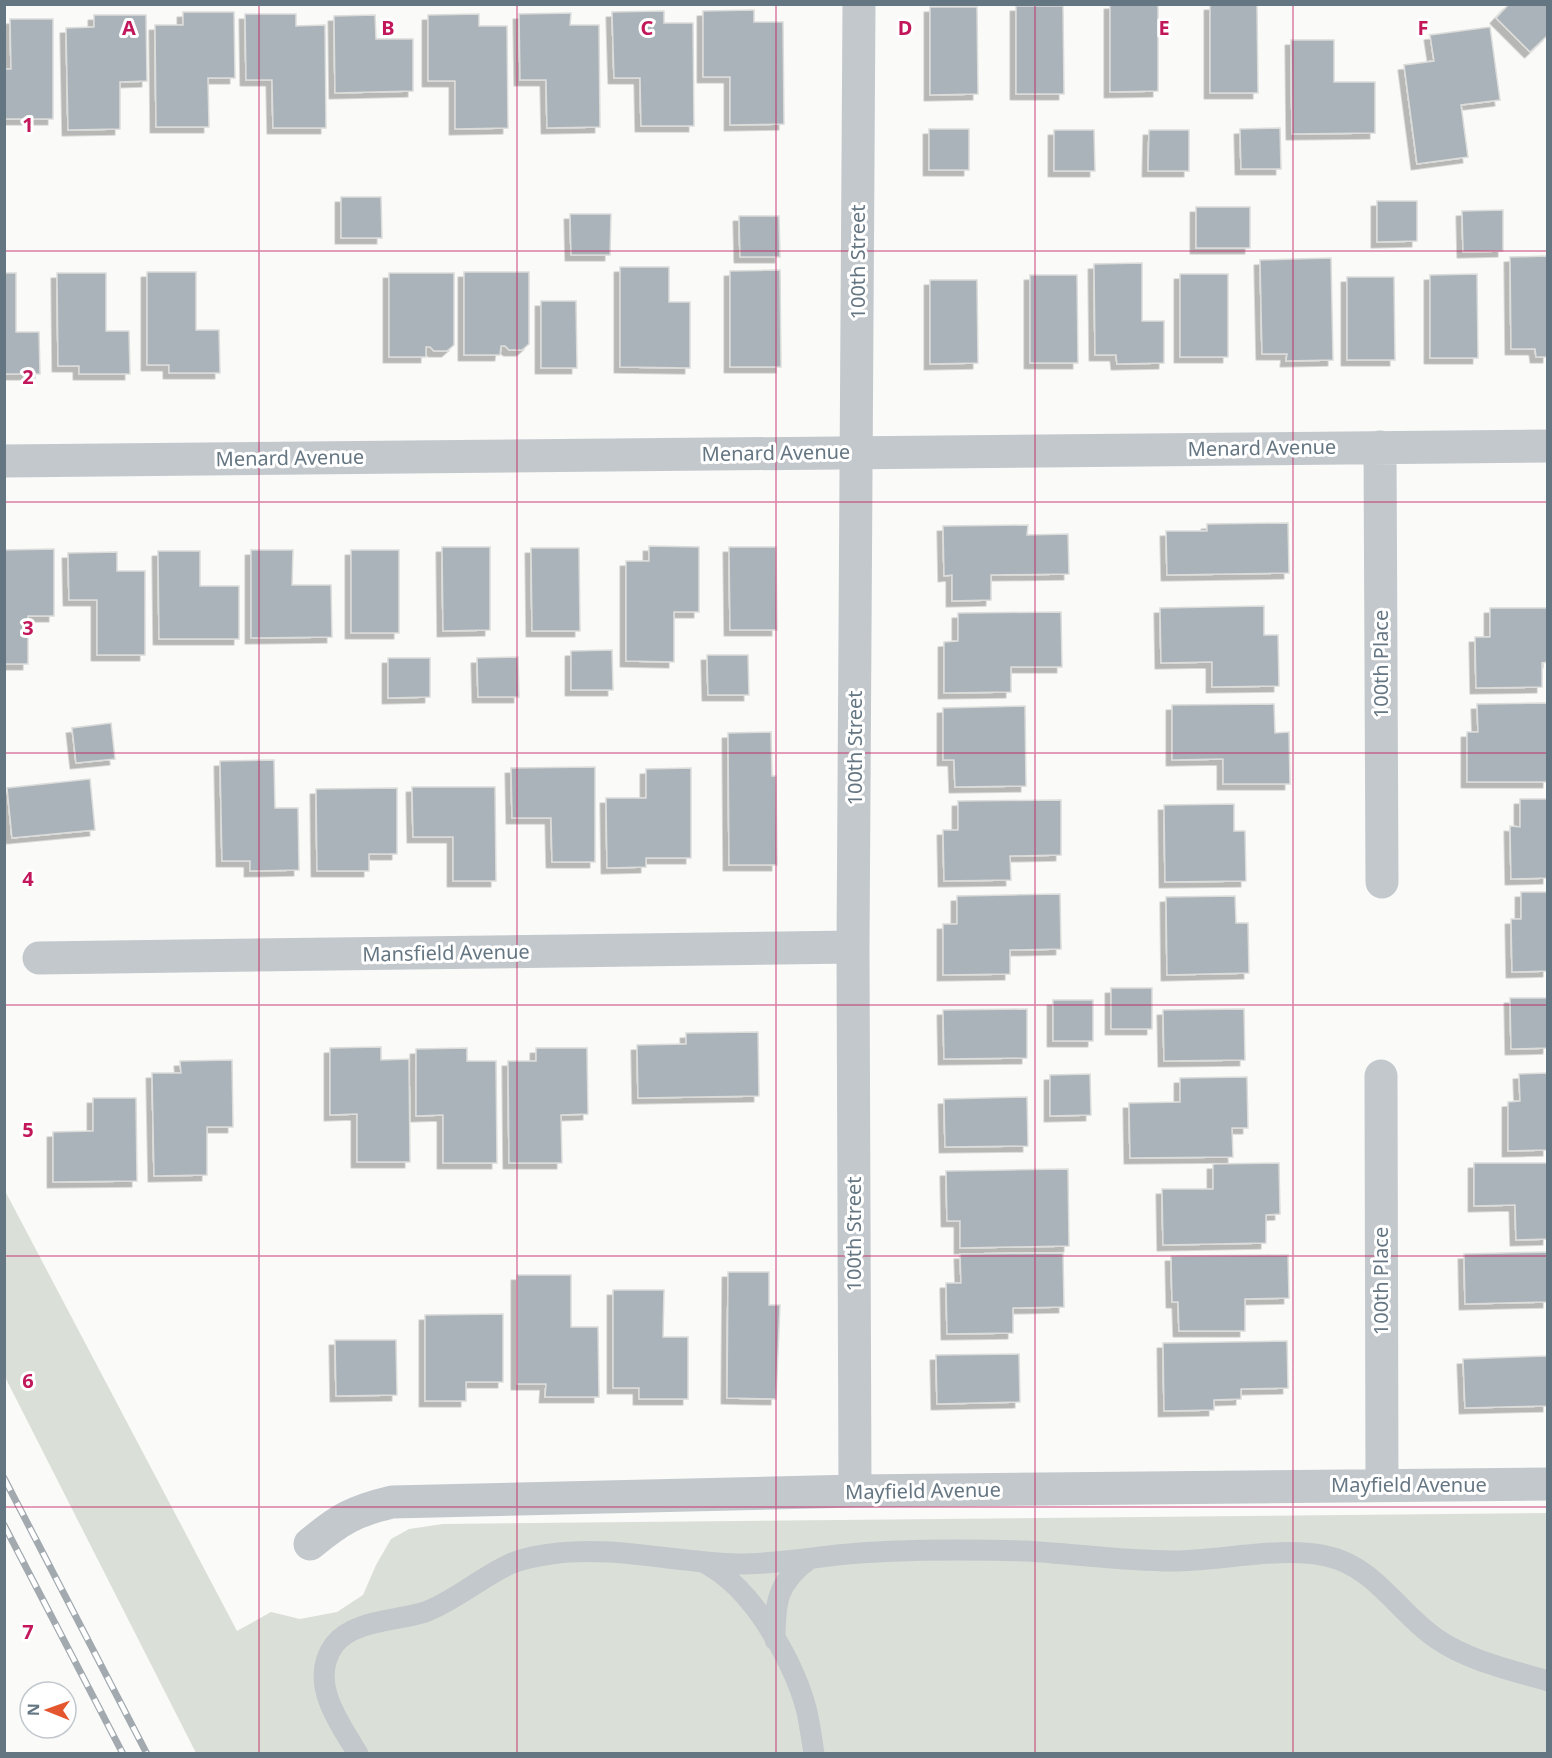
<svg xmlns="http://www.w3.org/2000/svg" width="1552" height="1758" font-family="'Noto Sans',sans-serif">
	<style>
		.green { fill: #dadfd7 }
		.building { fill: #aab3b9; stroke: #dcdcda; stroke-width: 1.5; filter: url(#shadow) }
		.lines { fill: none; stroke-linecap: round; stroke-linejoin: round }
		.service { stroke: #c3c8cc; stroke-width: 21 }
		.minor { stroke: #c3c8cc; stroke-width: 33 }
		.rail-casing { stroke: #a2aab0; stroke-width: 7 }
		.rail { stroke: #fff; stroke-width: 4.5; stroke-dasharray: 14; stroke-linecap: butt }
		.grid { fill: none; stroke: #c2185b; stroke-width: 1.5; stroke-opacity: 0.55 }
		.labels { text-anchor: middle; stroke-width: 6; stroke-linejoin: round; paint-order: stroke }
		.street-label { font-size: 20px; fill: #657683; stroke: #fff }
		.grid-label { font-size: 20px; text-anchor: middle; font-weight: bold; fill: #c2185b; stroke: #fff; stroke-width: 6; stroke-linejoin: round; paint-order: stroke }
	</style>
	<defs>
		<filter id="shadow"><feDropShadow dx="-5.5" dy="5.5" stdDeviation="0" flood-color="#0004"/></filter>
	</defs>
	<rect width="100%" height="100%" fill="#fafaf8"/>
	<path class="green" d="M4,1189L237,1631L271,1612L300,1619L337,1612L363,1595L376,1565L391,1539L409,1529L443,1524L1547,1513V1753H196L5,1377Z"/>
	<path class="building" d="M1110,4H1158V91L1110,92Z
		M1509,4H1548V35L1530,52L1496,18Z
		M1210,5H1257L1258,93H1210Z
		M1016,6H1063L1064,94H1016Z
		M930,7H977L978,94L930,95Z
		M754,10V22H783L784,124L730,125V77H703V11Z
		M664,11V23H693L694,126H641L640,78H614L612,12Z
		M183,12H234L235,78H208L209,127H156L155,25H183Z
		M571,13L570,25H599L600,127L547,128L546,80H520L519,14Z
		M245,14H296V26L325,25L326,128H273L272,80H246Z
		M479,14V26H507L508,128L455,129V81H428V15Z
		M94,15H146L147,81L120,82V129L68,130L66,28L94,27Z
		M375,15L376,39H413V91L335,93L334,16Z
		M10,19H53V119H4V69H11Z
		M1490,27L1500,100L1461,105L1468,157L1417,164L1404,65L1434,61L1430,35Z
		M1291,40H1334V82H1375V133L1292,134Z
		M1280,128L1281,169H1241L1240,129Z
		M929,129H969V170H929Z
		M1054,130H1094L1095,171H1054Z
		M1149,130H1189V171H1148Z
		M341,197H381L382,238H341Z
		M1377,201H1417V241L1377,242Z
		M1196,207H1250V248H1196Z
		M1503,210V251L1463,252L1462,211Z
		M570,214H611L610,255H571Z
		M739,216H779L780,257H740Z
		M1548,256V357H1536L1535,349H1511L1510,257Z
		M1331,258L1333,360L1286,361L1287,354H1262L1260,260Z
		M1142,263V321H1164V363L1117,364L1116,355H1095L1094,264Z
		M620,267H669V302H690V368L620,367Z
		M780,270L781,367H730V271Z
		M147,272H196V330H219L220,373H169V365H147Z
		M464,272H529V344L522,350H509L505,346H501L500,355H464Z
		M4,273H16V332H39L40,374H4Z
		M57,273H106V331H129L130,374H79V366H58Z
		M389,273H454V345L447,351H434L430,347H426V357H389Z
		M1180,274H1228V357H1180Z
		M1477,274L1478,358H1430V275Z
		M1030,275H1077L1078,363H1030Z
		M1347,277H1394L1395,360H1347Z
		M930,280H977L978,363L930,364Z
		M541,301H576L577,368H541Z
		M1288,523L1289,573L1167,575L1166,531H1207V524Z
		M1028,525L1027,535L1068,534L1069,574L991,575V600L952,601V575L944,576L943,526Z
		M649,546L699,547V612H674V662L626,661V561H649Z
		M442,547H490V630L443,631Z
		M729,547H776L777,630H730Z
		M531,548H579L580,631H532Z
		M54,549V616H28V664H4V550Z
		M251,550H293L292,585H331L332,637L251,638Z
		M351,550H399V633H351Z
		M158,551H200V586H239V639H159Z
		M117,552V571H145V655H97V600H69L68,553Z
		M1264,606V635H1278L1279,686L1212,687V662L1161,663L1160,608Z
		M1490,608H1548V662L1542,663V687L1476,688L1475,637H1490Z
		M1061,612L1062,667H1011V692L944,693V642L958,641V613Z
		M612,650L613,690H571V651Z
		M707,655H748L749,695H708Z
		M518,657L519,697H478L477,658Z
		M388,658H430V697L388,698Z
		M1548,703V782H1467V732H1478L1477,704Z
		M1274,704L1275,733L1289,732L1290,784H1223V759L1172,760V705Z
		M1025,706L1026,786L955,787L954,760H943V708Z
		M111,723L115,759L76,763L72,728Z
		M771,732L772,776H776L777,865H729L728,733Z
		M274,760L275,808H298L299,870L250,871V861H222L220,761Z
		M595,767V862H552L551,818H512L511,768Z
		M691,768V858H646V867L607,868L606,798H646V769Z
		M90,779L95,830L12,838L7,788Z
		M412,787H495L496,881H453V837H413Z
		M397,788V854H369V871H317L316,789Z
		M1520,799H1548V878L1511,879L1510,826L1520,827Z
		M1061,800V855L1010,856L1011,880L944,881L943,830H958V801Z
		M1234,804V831H1245L1246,881L1165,882L1164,805Z
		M1521,892H1548V971L1512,972L1511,919H1521Z
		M1060,894L1061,949L1010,950V974L943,975V924H957V896Z
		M1235,896L1236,923H1248L1249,973L1167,975L1166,897Z
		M1111,988H1152V1029H1111Z
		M1510,998H1548V1048L1511,1049Z
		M1053,1000H1093V1041H1053Z
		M1027,1009V1058L944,1059L943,1010Z
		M1244,1009L1245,1060L1164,1061L1163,1010Z
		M758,1032L759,1096L638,1098L637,1045L686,1044V1033Z
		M381,1047V1060L409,1059L410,1162H357V1114L330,1115V1048Z
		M467,1048V1061H496L497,1163H443V1115L416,1116V1049Z
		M536,1048H587L588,1114L561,1115L562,1163H509L508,1061H536Z
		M232,1060L233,1127H207V1175L154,1176L152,1073H181L180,1061Z
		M1548,1073V1150L1508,1151V1102L1520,1101L1519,1074Z
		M1090,1074L1091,1115L1050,1116V1075Z
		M1247,1077L1248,1128H1232L1233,1157L1130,1158L1129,1103L1180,1102V1078Z
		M1027,1097L1028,1146L945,1147L944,1099Z
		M93,1098H136L137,1181L53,1182V1132L93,1131Z
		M1279,1163L1280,1214L1266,1215V1243L1163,1245L1162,1189H1213V1164Z
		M1474,1163H1548V1239L1516,1240L1515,1205L1474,1206Z
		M1068,1169L1069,1246L960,1248V1221H947L946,1171Z
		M1548,1252V1302L1465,1304L1464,1254Z
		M1063,1253L1064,1307L1013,1308V1333L947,1334L946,1283H961L960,1254Z
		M1288,1255L1289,1298L1245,1299V1331H1179L1178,1302H1172L1171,1256Z
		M728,1272H769V1305H780L776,1399L727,1398Z
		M517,1275H571V1327H598L599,1397H545L546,1384H517Z
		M613,1290H664L663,1337H688V1399H639V1388H613Z
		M503,1314V1382H466V1401H425V1315Z
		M335,1340H396L397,1395L336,1396Z
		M1287,1341L1288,1388L1241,1389V1399L1214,1400V1410L1164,1411L1163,1343Z
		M1019,1354L1020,1402L937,1404L936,1355Z
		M1548,1356V1406L1465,1408L1463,1359Z"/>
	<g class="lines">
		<path class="service" d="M703,1562C710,1566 717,1570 723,1575C760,1603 796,1667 807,1712C810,1726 812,1740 814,1754
			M775,1640C775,1601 777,1583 809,1559
			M358,1754C339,1722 308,1682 334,1645C352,1620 398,1621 425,1612C455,1601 481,1577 510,1564C523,1558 537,1556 551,1554C614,1545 676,1563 739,1564C772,1564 804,1559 837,1555C876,1551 916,1550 956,1550C979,1550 1003,1550 1026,1551C1075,1554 1123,1561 1173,1561C1219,1561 1281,1546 1326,1556C1375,1566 1398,1613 1437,1639C1469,1661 1511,1670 1548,1681"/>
		<path class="minor" d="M1380,447L1382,882
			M4,461L1548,446
			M39,958L853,947
			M1381,1076L1382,1485
			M855,1491L853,947L859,4
			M310,1544C340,1519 354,1511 392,1502L855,1491L1548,1484"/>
		<g class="rail-casing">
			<path id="rail" d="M4,1478L147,1754
				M4,1525L123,1754"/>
		</g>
		<use href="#rail" class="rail"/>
	</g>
	<path class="grid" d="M259,4V1754M517,4V1754M776,4V1754M1035,4V1754M1293,4V1754M4,251H1548M4,502H1548M4,753H1548M4,1005H1548M4,1256H1548M4,1507H1548"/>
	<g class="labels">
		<g class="street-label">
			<text transform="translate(858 262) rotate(-90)" y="7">100th Street</text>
			<text transform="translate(1262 448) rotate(-1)" y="7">Menard Avenue</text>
			<text transform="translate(776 453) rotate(-1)" y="7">Menard Avenue</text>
			<text transform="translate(290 458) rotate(-1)" y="7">Menard Avenue</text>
			<text transform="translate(1381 664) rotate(-90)" y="7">100th Place</text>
			<text transform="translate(855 748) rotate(-90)" y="7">100th Street</text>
			<text transform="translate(446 953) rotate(-1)" y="7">Mansfield Avenue</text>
			<text transform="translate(854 1234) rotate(-90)" y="7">100th Street</text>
			<text transform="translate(1381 1281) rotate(-90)" y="7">100th Place</text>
			<text x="1409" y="1492">Mayfield Avenue</text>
			<text transform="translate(923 1491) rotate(-1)" y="7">Mayfield Avenue</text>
		</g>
	</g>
	<g class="grid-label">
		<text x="129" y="35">A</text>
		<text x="388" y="35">B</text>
		<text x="647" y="35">C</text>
		<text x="905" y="35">D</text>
		<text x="1164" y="35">E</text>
		<text x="1423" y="35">F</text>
		<text x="28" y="132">1</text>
		<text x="28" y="384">2</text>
		<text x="28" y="635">3</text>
		<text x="28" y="886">4</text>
		<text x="28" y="1137">5</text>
		<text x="28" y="1388">6</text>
		<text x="28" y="1639">7</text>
	</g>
	<rect width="1552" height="1758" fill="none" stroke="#657683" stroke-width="12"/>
	<g transform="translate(48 1710) rotate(271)"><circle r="28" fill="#ffffff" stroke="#c1c8cd" stroke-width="1.5"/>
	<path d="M0-4.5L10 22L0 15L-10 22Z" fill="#e4572e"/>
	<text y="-9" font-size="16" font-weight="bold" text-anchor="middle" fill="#657683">N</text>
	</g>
</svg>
